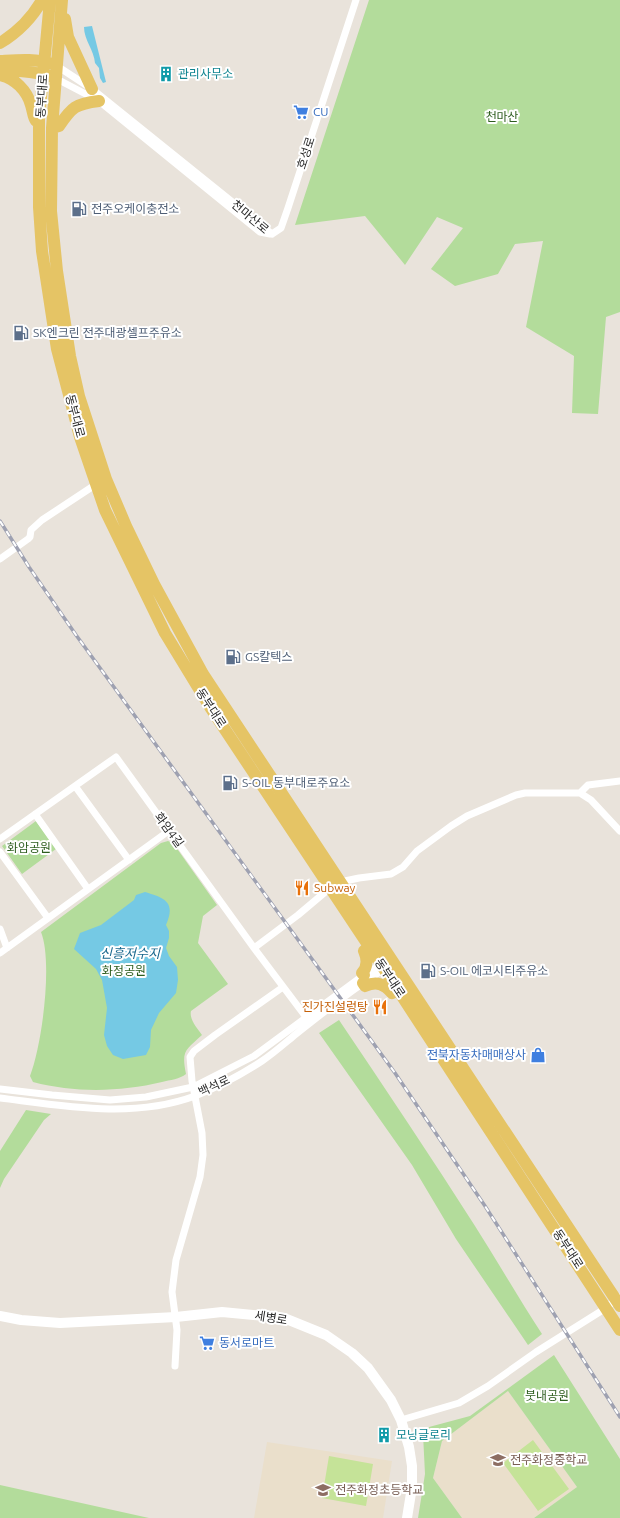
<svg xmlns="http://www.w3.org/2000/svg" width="620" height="1518" font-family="Ubuntu,'Noto Sans KR',sans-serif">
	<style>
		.education { fill: #eadfcb }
		.green { fill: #b3dc9b }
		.pitch { fill: #c5e398 }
		.water { fill: #75c9e4 }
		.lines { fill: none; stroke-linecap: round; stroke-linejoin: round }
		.street { stroke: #fff; stroke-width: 7 }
		.secondary { stroke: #fff; stroke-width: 10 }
		.primary { stroke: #e5c465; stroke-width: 12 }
		.rail-casing { stroke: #9ea1b1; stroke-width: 3.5 }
		.rail { stroke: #fff; stroke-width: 2; stroke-dasharray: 6; stroke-linecap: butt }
		.labels { text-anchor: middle; stroke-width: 4; stroke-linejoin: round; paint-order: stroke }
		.culture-label { font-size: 12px; fill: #0d838f; stroke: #fff; text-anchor: start }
		.street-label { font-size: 12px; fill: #282828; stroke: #fff }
		.shop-label { font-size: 12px; fill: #366cbe; stroke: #fff; text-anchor: start }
		.park-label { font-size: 12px; fill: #2e5e1f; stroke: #fff }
		.service-label { font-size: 12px; fill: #4e5e75; stroke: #fff; text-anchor: start }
		.food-label { font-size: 12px; fill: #c56008; stroke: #fff; text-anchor: start }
		.education-label { font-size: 12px; fill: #785e54; stroke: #fff; text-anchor: start }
		.water-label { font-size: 13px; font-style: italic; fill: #18678d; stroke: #fff }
	</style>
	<rect width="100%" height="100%" fill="#e9e3db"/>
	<path class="education" d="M508,1391L577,1487L534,1518H462L433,1478L442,1441Z
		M267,1442L392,1461L383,1518H254Z"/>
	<path class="green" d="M369,0H620V312L606,317L598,414L572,413L574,356L526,327L543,241L515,244L498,274L455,286L431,269L463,228L437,217L405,265L365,216L295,225Z
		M36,821L56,849L22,874L2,846Z
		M168,841L173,843L217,905L203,916L198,943L228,984L191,1011C189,1019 197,1028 202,1035C186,1050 181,1050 186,1074C180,1079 170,1080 162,1082C120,1092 75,1093 33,1082L30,1076C42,1045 53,962 41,932L161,843Z
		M339,1020C385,1088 431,1157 475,1226C498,1262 519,1299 542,1334L528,1345L456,1239L412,1165L319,1033Z
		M26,1110L51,1114L44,1120L4,1179L0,1188V1151Z
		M554,1355L620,1459V1518H534L577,1487L508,1391L442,1441L433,1478L462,1518H418L425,1474L423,1434L429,1427L470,1416Z
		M0,1485L149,1518H0Z"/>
	<path class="pitch" d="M533,1440L569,1489L538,1511L503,1463Z
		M329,1456L373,1464L366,1506L322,1498Z"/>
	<path class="water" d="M92,26L106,82L103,83L100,78L99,68L95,63C94,50 84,40 84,27Z
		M145,892C165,898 176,902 166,925L169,931V938L166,948L169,956L177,967L178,980L176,993L159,1013L151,1030L150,1047L146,1055L123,1059L113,1055L107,1046L104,1035L107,1008L102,980L96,969L74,949L80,933L101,925L134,900L136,895Z"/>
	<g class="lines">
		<path class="street" d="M57,66L92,89L272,234
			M55,78L99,101L260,232L270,234
			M272,234L281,228L288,208L356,0
			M0,559L28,539L30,537L31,530L42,520L98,483
			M75,786L129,860
			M580,793L588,785L620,781
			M35,814L88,889
			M0,839L116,757L254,948L306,1017
			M0,852L48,918
			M0,929L7,948
			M254,948L298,915L330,888L340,882L359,878L391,874L403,867L417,851L451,826L467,816L516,795L525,793H580L591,800L620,831
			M0,953L170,830
			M0,1089L52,1095L110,1100L146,1097L193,1087L254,1056L357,980L383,963
			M0,1098C64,1106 133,1119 195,1096C218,1087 242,1074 262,1061C274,1053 285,1043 296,1034C325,1011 354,988 386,968
			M175,1366L177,1330L172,1292L176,1260L200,1177L203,1155L202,1133L192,1081L190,1057L194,1051L215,1035L283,987
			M401,1420L459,1403L488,1386L536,1352L606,1308L618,1297"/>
		<path class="secondary" d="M0,1316L21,1320L60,1323L176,1317L222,1312L284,1318L326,1335L352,1353L368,1368L391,1400L401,1420L409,1447L412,1466V1487L407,1518"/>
		<path class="primary" d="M50,0L39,119V207L42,251L57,349L80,437L105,510L165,633L210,707L398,990L620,1330
			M62,0L52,128L51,211L57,271L70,356L79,396L106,479L126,526L154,584L203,674L620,1306
			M65,19L68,37L92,89
			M0,43C18,32 32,18 42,0
			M0,61C17,60 36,58 52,64
			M0,71C16,70 35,72 50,76
			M0,75C15,78 27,91 31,105C33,111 33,117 36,121
			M52,128L59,126C72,107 75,104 99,101
			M364,975L362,973C368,967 367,958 364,951L369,947
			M363,983L365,986C377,981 384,984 392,993L397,990"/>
		<g class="rail-casing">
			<path id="rail" d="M0,521L29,567L76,635L395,1073L485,1206L620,1417"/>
		</g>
		<use href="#rail" class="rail"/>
	</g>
	<defs>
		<g id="building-bare" transform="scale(1.2)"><path d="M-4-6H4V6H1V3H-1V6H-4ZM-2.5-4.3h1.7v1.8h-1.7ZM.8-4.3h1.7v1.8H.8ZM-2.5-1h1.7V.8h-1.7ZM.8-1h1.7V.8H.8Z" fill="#0f9aa8" stroke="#fff" stroke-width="2.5" paint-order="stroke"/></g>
		<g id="supermarket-bare" transform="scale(1.2)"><path d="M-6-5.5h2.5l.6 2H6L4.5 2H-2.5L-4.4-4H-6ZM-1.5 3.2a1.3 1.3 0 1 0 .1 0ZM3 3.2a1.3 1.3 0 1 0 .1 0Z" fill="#3f7fe0" stroke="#fff" stroke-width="2.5" paint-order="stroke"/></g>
		<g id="fuel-bare" transform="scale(1.2)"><path d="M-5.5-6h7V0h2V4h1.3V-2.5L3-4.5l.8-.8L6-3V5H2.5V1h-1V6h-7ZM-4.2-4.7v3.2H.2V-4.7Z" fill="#5c6f8a" stroke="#fff" stroke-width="2.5" paint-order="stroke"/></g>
		<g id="restaurant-bare" transform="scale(1.2)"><path d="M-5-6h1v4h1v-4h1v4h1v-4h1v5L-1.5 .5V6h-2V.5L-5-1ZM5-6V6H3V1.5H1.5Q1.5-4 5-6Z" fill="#e8710a" stroke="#fff" stroke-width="2.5" paint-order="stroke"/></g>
		<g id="shop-bare" transform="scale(1.2)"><path d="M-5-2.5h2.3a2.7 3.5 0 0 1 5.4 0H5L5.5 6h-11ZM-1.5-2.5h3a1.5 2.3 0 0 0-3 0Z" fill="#3f7fe0" stroke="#fff" stroke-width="2.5" paint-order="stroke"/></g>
		<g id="school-bare" transform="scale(1.2)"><path d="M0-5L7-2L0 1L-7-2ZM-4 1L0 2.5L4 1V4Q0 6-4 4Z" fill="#8d6e63" stroke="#fff" stroke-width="2.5" paint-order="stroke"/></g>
	</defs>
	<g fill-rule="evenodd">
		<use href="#building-bare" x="166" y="74"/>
		<use href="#supermarket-bare" x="301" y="112"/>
		<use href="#fuel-bare" x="79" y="209"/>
		<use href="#fuel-bare" x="21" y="333"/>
		<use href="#fuel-bare" x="233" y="657"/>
		<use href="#fuel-bare" x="230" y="783"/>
		<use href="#restaurant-bare" x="302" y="888"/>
		<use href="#fuel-bare" x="428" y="971"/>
		<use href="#restaurant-bare" x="380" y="1007"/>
		<use href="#shop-bare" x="538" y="1055"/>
		<use href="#supermarket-bare" x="207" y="1343"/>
		<use href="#building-bare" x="384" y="1435"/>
		<use href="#school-bare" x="498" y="1460"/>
		<use href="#school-bare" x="323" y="1490"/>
	</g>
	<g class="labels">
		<g class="culture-label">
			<text x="178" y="78">관리사무소</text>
			<text x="396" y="1439">모닝글로리</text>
		</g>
		<g class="street-label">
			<text transform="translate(42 96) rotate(-86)" y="4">동부대로</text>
			<text transform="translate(306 153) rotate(-72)" y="4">호성로</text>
			<text transform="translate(250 217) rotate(40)" y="4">천마산로</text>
			<text transform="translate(75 416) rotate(75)" y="4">동부대로</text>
			<text transform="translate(211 708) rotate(57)" y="4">동부대로</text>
			<text transform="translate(169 830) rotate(54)" y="4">화암4길</text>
			<text transform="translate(390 978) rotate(56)" y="4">동부대로</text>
			<text transform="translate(214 1086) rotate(-25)" y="4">백석로</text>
			<text transform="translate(568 1249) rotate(57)" y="4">동부대로</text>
			<text transform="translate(271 1318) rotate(9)" y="4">세병로</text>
		</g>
		<g class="shop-label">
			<text x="313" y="116">CU</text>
			<text x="526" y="1059" text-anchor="end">전북자동차매매상사</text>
			<text x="219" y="1347">동서로마트</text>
		</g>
		<g class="park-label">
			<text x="502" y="121">천마산</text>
			<text x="29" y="852">화암공원</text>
			<text x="124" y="975">화정공원</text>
			<text x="547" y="1400">붓내공원</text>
		</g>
		<g class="service-label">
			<text x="91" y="213">전주오케이충전소</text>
			<text x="33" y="337">SK엔크린 전주대광셀프주유소</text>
			<text x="245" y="661">GS칼텍스</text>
			<text x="242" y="787">S-OIL 동부대로주요소</text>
			<text x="440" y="975">S-OIL 에코시티주유소</text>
		</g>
		<g class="food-label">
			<text x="314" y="892">Subway</text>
			<text x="368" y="1011" text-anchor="end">진가진설렁탕</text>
		</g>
		<g class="education-label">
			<text x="510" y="1464">전주화정중학교</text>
			<text x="335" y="1494">전주화정초등학교</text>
		</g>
		<g class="water-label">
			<text x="130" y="958">신흥저수지</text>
		</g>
	</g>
</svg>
